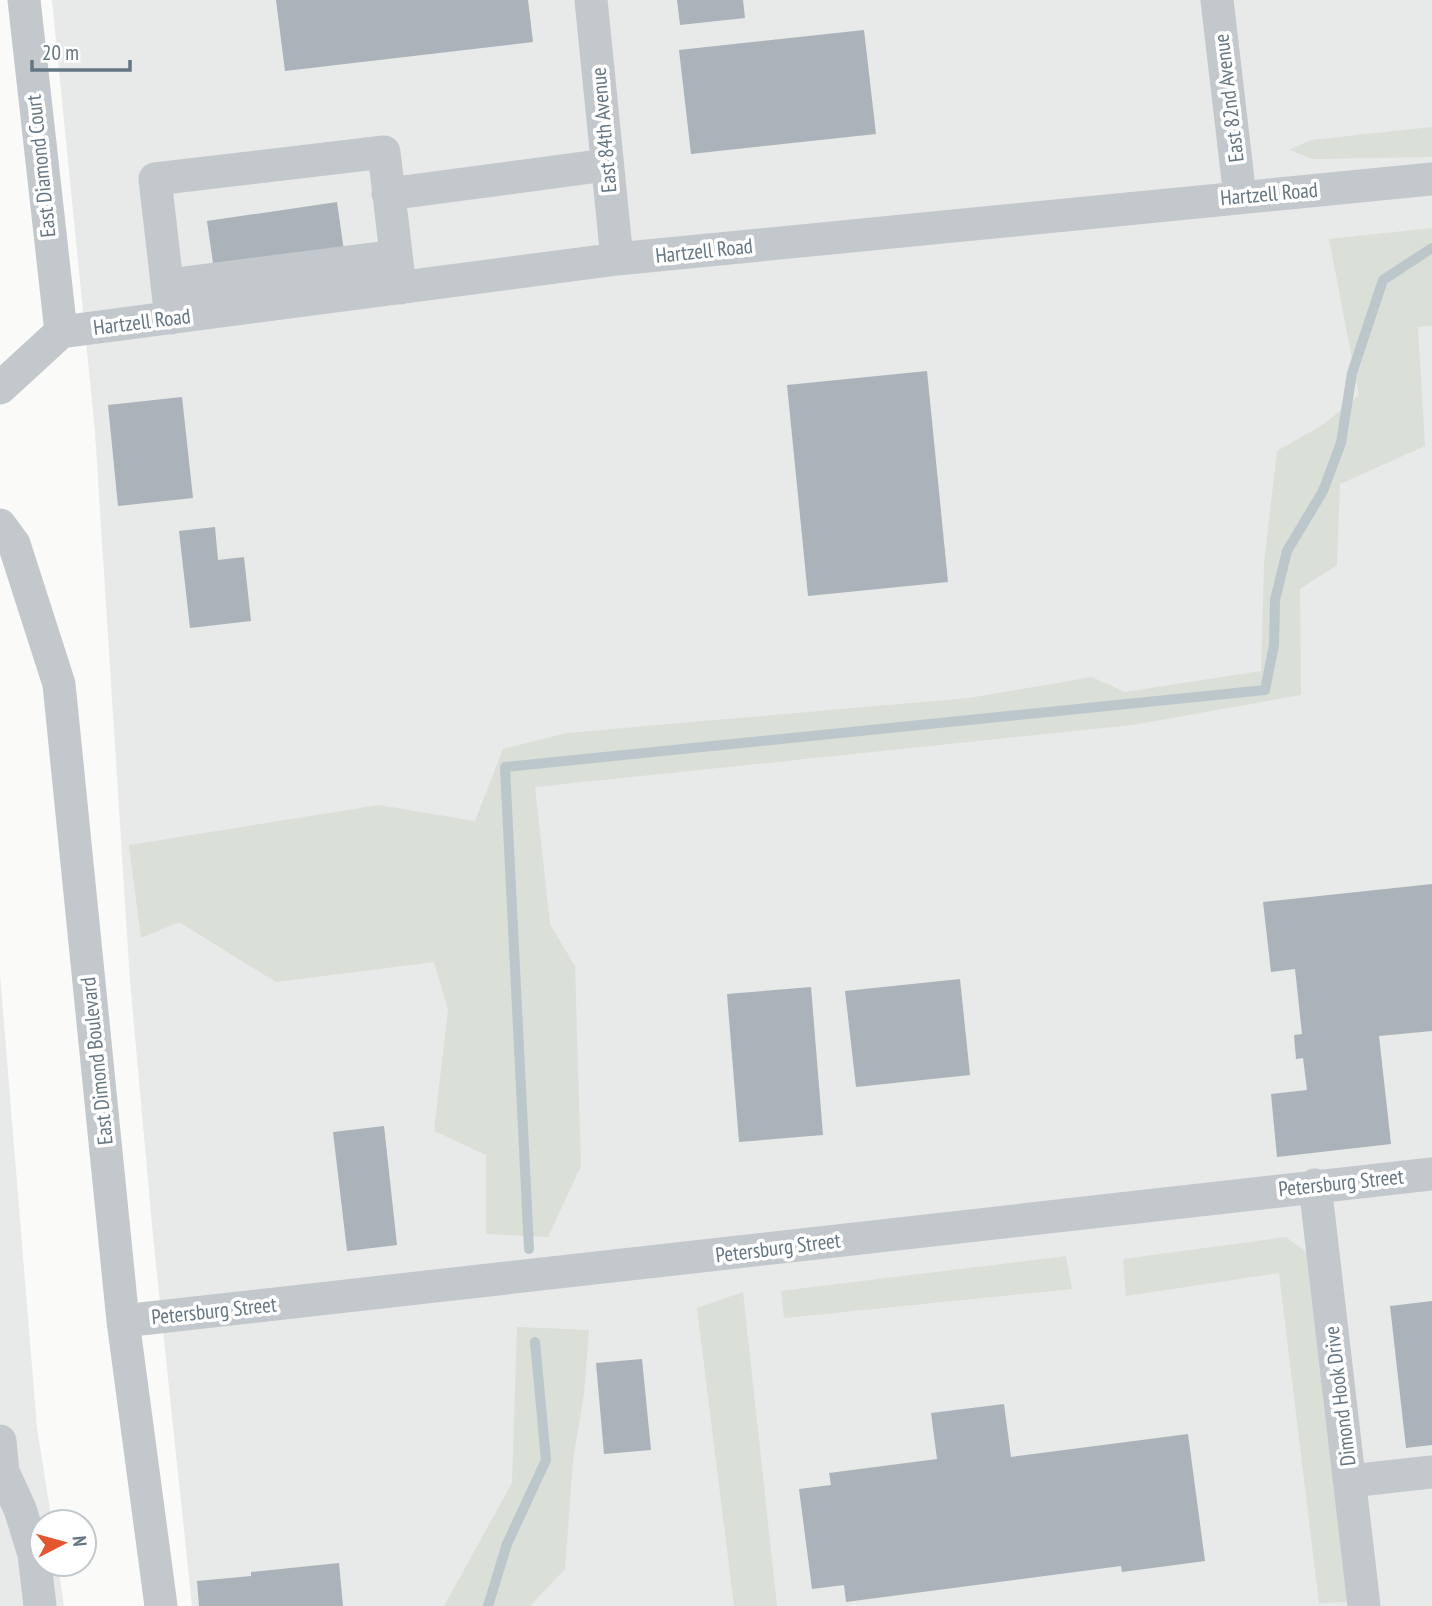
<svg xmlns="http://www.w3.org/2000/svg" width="1432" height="1606" font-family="'PT Sans Narrow',sans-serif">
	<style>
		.built { fill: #e8e9e9 }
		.green { fill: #dadfd7 }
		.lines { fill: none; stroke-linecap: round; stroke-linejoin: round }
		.stream { stroke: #bbc7cb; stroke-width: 10 }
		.building { fill: #aab3b9 }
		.minor { stroke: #c3c8cc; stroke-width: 33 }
		.labels { text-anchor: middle; stroke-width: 7; stroke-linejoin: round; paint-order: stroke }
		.street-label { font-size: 21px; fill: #657683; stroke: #fff }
	</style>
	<rect width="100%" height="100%" fill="#fafaf8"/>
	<path class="built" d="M52,0H1432V1606H192L153,1236L130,981L95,432Z
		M0,974L37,1428L52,1522H42V1564H58L64,1606H0Z"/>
	<path class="green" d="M1432,127V157L1313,159L1289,150L1311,140Z
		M1432,228V326L1418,327L1425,446L1340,484L1337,565L1300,589L1301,695L1132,725L535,787L550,924L575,966L581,1166L548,1237L486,1234V1155L434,1131L448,1009L434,962L276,982L179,922L141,938L129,845L379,805L475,821L503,749L567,733L969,698L1092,677L1125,692L1261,671L1264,564L1277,451L1324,424L1359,395L1329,239Z
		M1286,1237L1313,1257L1351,1602L1319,1603L1279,1273L1126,1296L1123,1259Z
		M1066,1256L1072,1289L784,1318L781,1291Z
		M743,1292L777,1606H734L697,1308Z
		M517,1327L589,1330L584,1394L573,1460L565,1569L530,1606H444L512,1483Z"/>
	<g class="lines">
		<path class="stream" d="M529,1249L505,767L1265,690L1274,645L1275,600L1287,551L1323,491L1341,443L1352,373L1383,280L1432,248
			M488,1606L507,1544L546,1460L535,1342"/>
	</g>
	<path class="building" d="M276,0H528L533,42L285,71Z
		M677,0H743L745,18L680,25Z
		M864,30L876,134L691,154L679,50Z
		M337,202L344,251L214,270L207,221Z
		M927,371L948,582L808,596L787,385Z
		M182,397L193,498L118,506L108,405Z
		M215,527L218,560L244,557L251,621L190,628L179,531Z
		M1432,884V1031L1379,1036L1391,1144L1277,1157L1271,1094L1307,1090L1303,1058L1296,1059L1294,1035L1302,1034L1295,969L1271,972L1263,902Z
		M960,979L970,1075L856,1087L845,991Z
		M811,987L823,1135L739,1142L727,994Z
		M384,1126L397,1245L347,1251L333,1132Z
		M1432,1301V1445L1406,1448L1390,1306Z
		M642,1359L651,1450L604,1454L596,1363Z
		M1004,1404L1011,1457L1188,1434L1205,1561L1122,1572L1121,1566L846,1602L844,1585L812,1589L799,1489L831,1485L829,1473L937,1459L931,1413Z
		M339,1563L343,1606H199L197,1581L251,1576V1572Z"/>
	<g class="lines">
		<path class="minor" d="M24,0L61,332
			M591,0L617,259
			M1217,0L1240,197
			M388,194L606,165
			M168,285L396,256
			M171,318L155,179L384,152L400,288
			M0,388L61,332L617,259L1432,179
			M0,525L14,544L59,684L123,1321L161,1606
			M1315,1185L1364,1606
			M123,1321L1432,1174
			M0,1441L3,1472L20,1509L34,1554L40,1606
			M1350,1481L1432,1472"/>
	</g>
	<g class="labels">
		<g class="street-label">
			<text transform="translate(1229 98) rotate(-97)" y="7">East 82nd Avenue</text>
			<text transform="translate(604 130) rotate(-95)" y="7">East 84th Avenue</text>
			<text transform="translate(41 166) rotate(-96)" y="7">East Diamond Court</text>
			<text transform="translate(1269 194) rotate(-5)" y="7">Hartzell Road</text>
			<text transform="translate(704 251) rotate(-6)" y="7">Hartzell Road</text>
			<text transform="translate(142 322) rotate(-7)" y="7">Hartzell Road</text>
			<text transform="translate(97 1061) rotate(-96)" y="7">East Dimond Boulevard</text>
			<text transform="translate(1341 1183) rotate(-6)" y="7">Petersburg Street</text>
			<text transform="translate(778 1248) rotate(-7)" y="7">Petersburg Street</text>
			<text transform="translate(214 1311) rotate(-6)" y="7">Petersburg Street</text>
			<text transform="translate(1340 1396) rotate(-97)" y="7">Dimond Hook Drive</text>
		</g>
	</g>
	<g transform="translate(63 1543) rotate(84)"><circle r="33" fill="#ffffff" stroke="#c1c8cd" stroke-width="2"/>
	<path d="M0-5L12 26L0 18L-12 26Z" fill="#e4572e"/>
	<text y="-10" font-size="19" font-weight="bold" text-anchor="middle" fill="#657683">N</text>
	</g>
	<path d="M32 60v10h98v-10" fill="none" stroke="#657683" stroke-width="3.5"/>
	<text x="42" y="60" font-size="21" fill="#657683" stroke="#ffffff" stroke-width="5" paint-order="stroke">20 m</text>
</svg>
